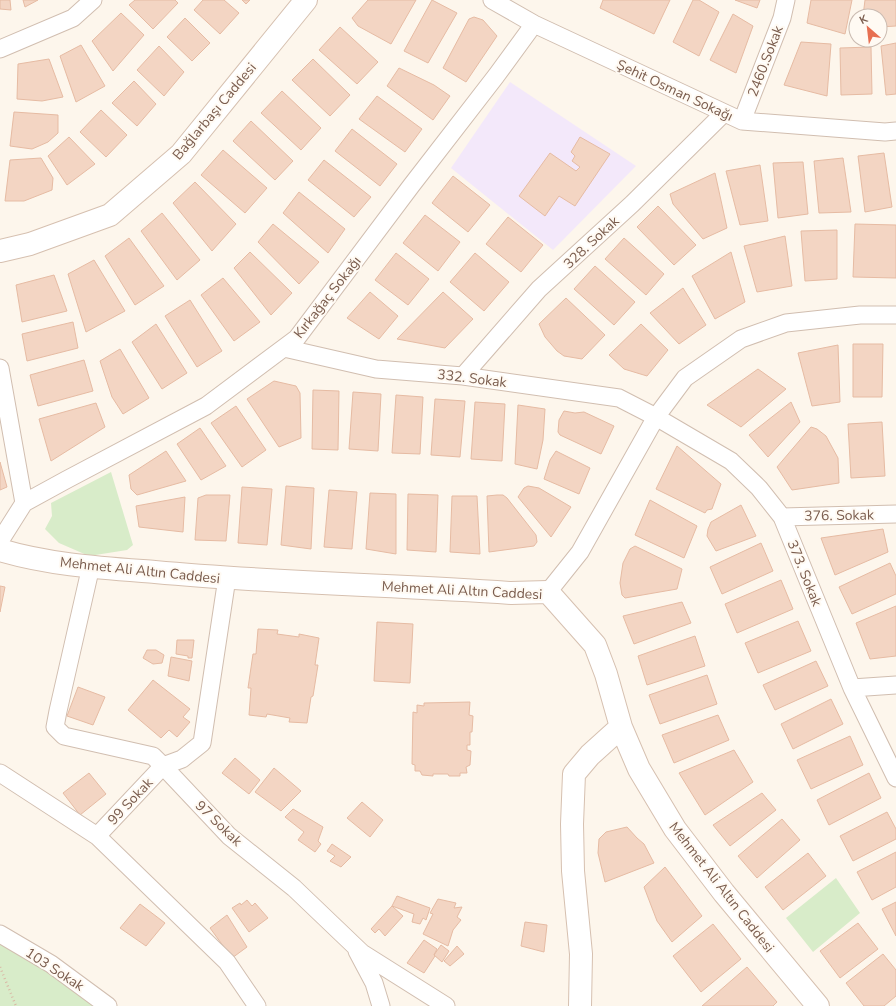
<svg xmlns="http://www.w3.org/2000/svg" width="896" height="1006" font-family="'Nunito Sans',sans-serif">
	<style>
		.education { fill: #f3e8fa }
		.green { fill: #d8ecc9 }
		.building { fill: #f3d5c3; stroke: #e6bba3 }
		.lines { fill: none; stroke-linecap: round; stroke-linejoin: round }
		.street-casing { stroke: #d1beb0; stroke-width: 19 }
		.secondary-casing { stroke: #d6c0b0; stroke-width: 24 }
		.path { stroke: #d9b8a5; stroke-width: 2.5; stroke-dasharray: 1 3; stroke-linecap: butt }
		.street { stroke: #fff; stroke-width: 17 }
		.secondary { stroke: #fff; stroke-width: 22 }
		.labels { text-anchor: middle; stroke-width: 4; stroke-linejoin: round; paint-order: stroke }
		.street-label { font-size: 14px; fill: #7a5c4d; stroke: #fffaf3 }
	</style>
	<rect width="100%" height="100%" fill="#fdf6ec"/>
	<path class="education" d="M510,82L636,166L553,250L451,168Z"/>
	<path class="green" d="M111,472L133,545L127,550L89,556L59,543L45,529L52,516L51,503Z
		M836,878L860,913L813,952L786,918Z
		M0,939L108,1006H0Z"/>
	<path class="building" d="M0,0H10L11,10L0,9Z
		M23,0H38L25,7Z
		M135,0H175L178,3L153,29L129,5Z
		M203,0H224L239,13L220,34L194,10Z
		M242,0H250L246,4Z
		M368,0H416L391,44L358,26L352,18Z
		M432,0L457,13L428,63L404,51Z
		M603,0H670L654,34L600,8Z
		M693,0H699L719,12L699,56L673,42Z
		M735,0H760L757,8Z
		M811,0H852L845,34L807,23Z
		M865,0H896V26L880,27V16H863Z
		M121,13L144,35L113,71L92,41Z
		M733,14L753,26L736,73L710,60Z
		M474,17L483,20L497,36L466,82L443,68L469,19Z
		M185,18L210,43L192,61L167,37Z
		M340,27L378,62L357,84L319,50Z
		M801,42L831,44L827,96L784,85Z
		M896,43V94L886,95L881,46Z
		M81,45L105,86L76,102L60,56Z
		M159,46L184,72L164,96L137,70Z
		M871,47L872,94L841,95L840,48Z
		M49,59L63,97L42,101L17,99L18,64Z
		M313,59L350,95L330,116L292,80Z
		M399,68L434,85L450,96L433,120L387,86Z
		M134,81L156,104L137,126L112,103Z
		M282,91L321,128L301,150L261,113Z
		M377,96L422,129L405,152L359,119Z
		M101,110L127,135L106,157L80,132Z
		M14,112L58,115V133L48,142L32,149L10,146Z
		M251,121L293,161L275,180L233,141Z
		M352,129L397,164L380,186L335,151Z
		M69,137L95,164L67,185L48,156Z
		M580,137L610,154L575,206L559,196L545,216L519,196L550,153L576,171L580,167L572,161L575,156L571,152Z
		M223,150L267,188L245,213L201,175Z
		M884,153L892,207L865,212L858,156Z
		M41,158L53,178L52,190L24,201H5L10,160Z
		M843,158L851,212L819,213L814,161Z
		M324,160L371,197L354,217L308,180Z
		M803,162L808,214L778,218L773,163Z
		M760,165L768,221L740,225L726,171Z
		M715,173L727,228L703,239L673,204L670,194Z
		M453,176L490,205L468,232L432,203Z
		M195,182L236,224L212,251L173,203Z
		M299,192L345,229L328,253L283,213Z
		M658,206L696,245L674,265L637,227Z
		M162,213L200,260L177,280L141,231Z
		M425,215L460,242L438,271L403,243Z
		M508,217L543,245L521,272L486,244Z
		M273,224L319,262L299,284L258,242Z
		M855,224L896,225V278L853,277Z
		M837,230V279L805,281L801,231Z
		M785,236L792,286L757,292L744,246Z
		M129,238L164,286L135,305L105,256Z
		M624,238L664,274L646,295L605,259Z
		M250,252L292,293L271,315L234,268Z
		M731,252L745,302L715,319L692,276Z
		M396,253L429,279L408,305L375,280Z
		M475,253L509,282L484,311L450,282Z
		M94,260L125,311L86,332L68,274Z
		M595,266L635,302L614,325L574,289Z
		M54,275L67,311L22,322L16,285Z
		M223,278L260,322L234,341L201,295Z
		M683,288L706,325L679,344L650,313Z
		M370,292L398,316L379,339L347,318Z
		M443,292L473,319L445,348L397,339Z
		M566,298L605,335L582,359L564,356L557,351L545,337L539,324Z
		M190,300L222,351L197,367L165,316Z
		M73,322L78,348L27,361L22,334Z
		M156,324L187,373L162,389L132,342Z
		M641,324L668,350L647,376L624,369L609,355Z
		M853,344H883L882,397H853Z
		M838,345L840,402L812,406L798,353Z
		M120,349L149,398L123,414L112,397L100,361Z
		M84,360L93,391L38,406L30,375Z
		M758,369L786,389L741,427L707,405Z
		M274,381L296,386L300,393L301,438L279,447L247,399Z
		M313,390L339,391L338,450L312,449Z
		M353,392L381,394L378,451L349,449Z
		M396,395L423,397L420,454L392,453Z
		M435,399L465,401L460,457L431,455Z
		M475,402L505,404L502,461L471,459Z
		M791,402L800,422L768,457L749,435Z
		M96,403L105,427L51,461L39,419Z
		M518,405L545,409L543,440L537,469L515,464Z
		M236,406L266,450L242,467L211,423Z
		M564,411L575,413L584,412L614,426L601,454L560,435L558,432L559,420Z
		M882,422L885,476L851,478L848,424Z
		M811,427L817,429L826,436L838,458L839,483L792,490L777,467Z
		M200,428L226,466L201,480L177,444Z
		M677,446L721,484L712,509L707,510L705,513L656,489Z
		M166,451L186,481L137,495L131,489L129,475Z
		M556,451L590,468L579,494L544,479L550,460Z
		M0,462L7,487L0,490Z
		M286,486L314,488L311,549L281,545Z
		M528,486L539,488L571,507L551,537L518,497L524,488Z
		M242,487L272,489L267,545L238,543Z
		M329,490L357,492L352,549L324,547Z
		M370,493L396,494V554L366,549Z
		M408,494L438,495L436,552L407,550Z
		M206,495H230L226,541L195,540L198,498Z
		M497,495H503L507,498L536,535L537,542L534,546L489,552L487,496Z
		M452,496H477L480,554L450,552Z
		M185,497L183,532L139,527L136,506Z
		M650,500L697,526L684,558L635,535Z
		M741,505L756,536L716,551L707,536L708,529L711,522Z
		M883,529L888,552L835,575L821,538Z
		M761,543L773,571L722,594L710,567Z
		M635,546L682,569L677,589L625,598L622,595L620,583L623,563L630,549Z
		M890,563L896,576V594L852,614L839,587Z
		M781,580L793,609L737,633L725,604Z
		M0,586L5,587L0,612Z
		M682,602L691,623L634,644L623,616Z
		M896,606V656L870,659L856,623Z
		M798,621L811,651L758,673L745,643Z
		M377,622L413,624L410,683L374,681Z
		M258,629L278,630L277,634L299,637V634L319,638L315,665H318L313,696L311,697L307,723L289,722L290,718L267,714L266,717L249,715L251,688H248L253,654H256Z
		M695,636L705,666L647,685L638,656Z
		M177,640H194L192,658H188V656L176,654Z
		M147,650H156L164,655L162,663L153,664L143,658Z
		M171,657L192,661L189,681L168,676Z
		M816,661L828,686L775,710L763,685Z
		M707,675L717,704L660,724L649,695Z
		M153,680L190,709L183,717L190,722L177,737L169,730L161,738L128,710Z
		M78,687L105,697L93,725L67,716Z
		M831,699L843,724L793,749L781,724Z
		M470,702L469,715L473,716L472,732H470V745H467V750L471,751L470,765L466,767L467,773H460V776H449L448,774H433V776L422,775L420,771H415V765L412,764L413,712L417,713V705L424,706V703Z
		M718,715L729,740L674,763L662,735Z
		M850,736L863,765L811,789L797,760Z
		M734,750L753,782L705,815L679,773Z
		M235,758L260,780L249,794L222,773Z
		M274,768L301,791L281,811L255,792Z
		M89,773L106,794L80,815L63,793Z
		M869,773L881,798L829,825L817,800Z
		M762,793L776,810L730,846L713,825Z
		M362,802L383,820L370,837L347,818Z
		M293,809L323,827L318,841L321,844L315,852L298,840L304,832L285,817Z
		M887,812L896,829V839L853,861L840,836Z
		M782,819L800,840L757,878L738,856Z
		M627,827L637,838L644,844L654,863L605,882L598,853L599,839L606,832Z
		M332,844L351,857L341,867L330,861L335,856L327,851Z
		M896,852V887L872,900L857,872Z
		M808,853L826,876L783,910L765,887Z
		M665,867L702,916L672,942L657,921L644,887Z
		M397,896L430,908L426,920L423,918L420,924L412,922L414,914L392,906Z
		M438,899L456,903L454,908L462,907L457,917L461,920L453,930L448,946L423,934L433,914L430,913Z
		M247,900L252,906L255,903L268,918L249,932L232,908L240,903L241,905Z
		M896,902V936L882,909Z
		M140,904L165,923L146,946L120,928Z
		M392,906L403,916L385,936L379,929L375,933L371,929Z
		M227,915L247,947L232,958L210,928Z
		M525,922L547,925L544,952L521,946Z
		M858,923L878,949L840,978L820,951Z
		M713,924L741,959L701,992L673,956Z
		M424,940L437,949L434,955L435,956L424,973L407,963Z
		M441,945L449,951L442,962L434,955Z
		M457,946L464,954L450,966L444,961Z
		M883,954L896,970V996L884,1006H864L846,983Z
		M747,967L777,1002L773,1006H702Z"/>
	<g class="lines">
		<g class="street-casing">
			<path id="street" d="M492,0L534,24L742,121L885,132L896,131
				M0,49L73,18L93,0
				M742,121L782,18L786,0
				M284,348L376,369L463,376L619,398L656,417L731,461L759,488L782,517L852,688L896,778
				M0,368L24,503
				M463,376L539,289L632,204L724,113
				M782,517L896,514
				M0,541L24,503L66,480L206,406L297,338L411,186L496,76L534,24
				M91,566L58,711L55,727L64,736L153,756L163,766L97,836
				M227,578L202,743L182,759L163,766L229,836L294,888L362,953L446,1006
				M548,592L580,552L656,417L685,378L741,339L786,323L860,315H896
				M852,688L896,685
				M0,773L97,836L227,962L257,1006
				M0,934L51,964L108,1006
				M357,951L374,983L381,1006"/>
		</g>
		<g class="secondary-casing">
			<path id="secondary" d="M0,251L30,244L110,215L181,154L306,0
				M0,550C50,565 103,568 155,572C273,583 392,585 511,593L548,592L595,645L606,674L621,727L639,769L675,829L724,893L818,1006
				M580,1006L581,954L573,871L572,824L574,774L590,755L621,727"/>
		</g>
		<path class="path" d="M0,967L16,1006"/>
		<use href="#street" class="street"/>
		<use href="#secondary" class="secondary"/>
	</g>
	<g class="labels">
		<g class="street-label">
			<text transform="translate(765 61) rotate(-69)" y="5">2460.Sokak</text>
			<text transform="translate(675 90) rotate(25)" y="5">Şehit Osman Sokağı</text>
			<text transform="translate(214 111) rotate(-50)" y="5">Bağlarbaşı Caddesi</text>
			<text transform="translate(591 242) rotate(-43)" y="5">328. Sokak</text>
			<text transform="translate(327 297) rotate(-52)" y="5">Kırkağaç Sokağı</text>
			<text transform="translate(472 378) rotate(7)" y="5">332. Sokak</text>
			<text transform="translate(839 515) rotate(-1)" y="5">376. Sokak</text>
			<text transform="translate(140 570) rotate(6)" y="5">Mehmet Ali Altın Caddesi</text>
			<text transform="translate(805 573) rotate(68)" y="5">373. Sokak</text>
			<text transform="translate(462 590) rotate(3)" y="5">Mehmet Ali Altın Caddesi</text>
			<text transform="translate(130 801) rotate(-47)" y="5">99 Sokak</text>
			<text transform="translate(219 823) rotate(44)" y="5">97 Sokak</text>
			<text transform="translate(722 887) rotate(52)" y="5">Mehmet Ali Altın Caddesi</text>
			<text transform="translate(55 969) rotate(33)" y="5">103 Sokak</text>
		</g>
	</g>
	<g transform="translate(868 28) rotate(332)"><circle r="19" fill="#fffaf3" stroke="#cabbb1"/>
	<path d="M0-3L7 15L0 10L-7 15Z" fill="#e76f51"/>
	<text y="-6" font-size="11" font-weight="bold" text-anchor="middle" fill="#7a5c4d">K</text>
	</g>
</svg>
